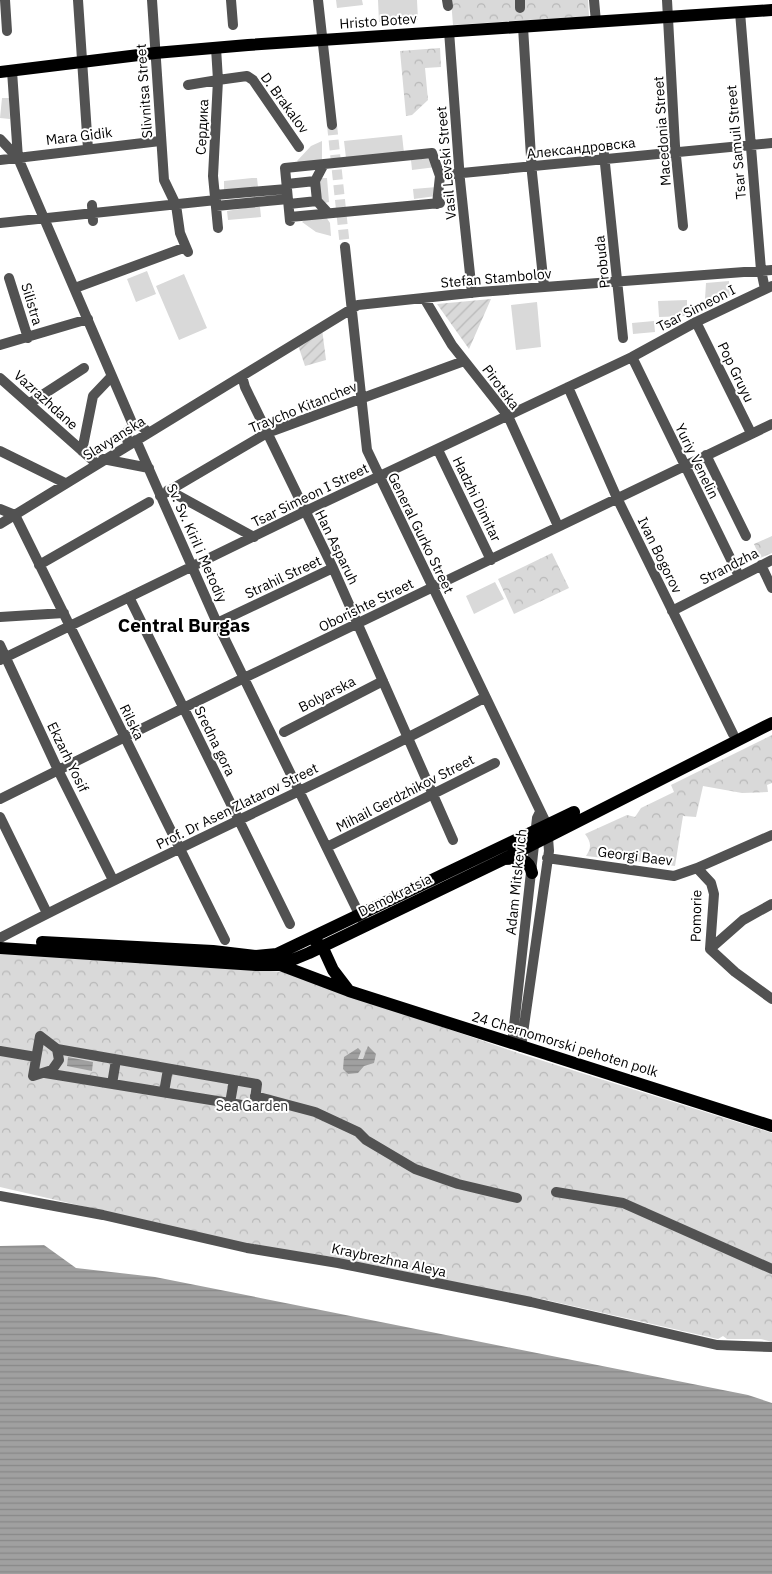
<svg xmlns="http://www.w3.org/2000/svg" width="772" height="1574" font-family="'IBM Plex Sans',sans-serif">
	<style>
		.grass { fill: #d9d9d9 }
		.park { fill: url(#park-crowns) }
		.garden { fill: url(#garden-furrows) }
		.water { fill: url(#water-rules) }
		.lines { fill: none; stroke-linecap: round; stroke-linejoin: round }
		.minor-tunnel { stroke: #d9d9d9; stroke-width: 10; stroke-dasharray: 10 5; stroke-linecap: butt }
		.minor { stroke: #525252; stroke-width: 10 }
		.major { stroke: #000; stroke-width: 12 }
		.labels { text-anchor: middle; stroke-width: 4; stroke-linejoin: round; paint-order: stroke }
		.street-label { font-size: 14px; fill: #000; stroke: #fff }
		.park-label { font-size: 14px; fill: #303030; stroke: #fff }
		.district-label { font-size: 19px; font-weight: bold; fill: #000; stroke: #fff }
	</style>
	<defs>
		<pattern id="park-crowns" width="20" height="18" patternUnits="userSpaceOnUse" patternTransform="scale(1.25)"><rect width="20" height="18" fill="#d9d9d9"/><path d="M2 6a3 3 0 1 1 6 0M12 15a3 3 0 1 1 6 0" fill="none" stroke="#b8b8b8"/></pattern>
		<pattern id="garden-furrows" width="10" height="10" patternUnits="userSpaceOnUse" patternTransform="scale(1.25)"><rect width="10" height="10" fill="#d9d9d9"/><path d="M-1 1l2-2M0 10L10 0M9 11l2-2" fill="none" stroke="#b8b8b8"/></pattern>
		<pattern id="water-rules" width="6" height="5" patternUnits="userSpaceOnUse" patternTransform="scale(1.25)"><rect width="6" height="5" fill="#a0a0a0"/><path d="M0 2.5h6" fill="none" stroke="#888"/></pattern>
	</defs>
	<rect width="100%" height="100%" fill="#fff"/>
	<path class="grass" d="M336,0H362L363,5L337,8Z
		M378,0H417L418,20L379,22Z
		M2,98H9L10,119L0,118Z
		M402,135L404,153L346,158L344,141Z
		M322,141V162L300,164L297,161L311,146Z
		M432,158L436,167L412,170L411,160Z
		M252,178H257L258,187L224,190V181Z
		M322,178H327L329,202L325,203L320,199L318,184Z
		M437,187L436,196L414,199L413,189Z
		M257,206L260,207L261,217L228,220L227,211Z
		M326,217L330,223L331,236L316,232L302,222L307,218Z
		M147,271L156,294L136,302L127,279Z
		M184,274L207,328L179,340L156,286Z
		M729,281L730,296L705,299L706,283Z
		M687,300V316L659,317L658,301Z
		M537,302L541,347L516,350L511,305Z
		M654,321L655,332L633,334L632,323Z
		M495,582L504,599L474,614L466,596Z"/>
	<path class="park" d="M451,0H588L589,16L453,25Z
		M440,48L441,67L425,68L428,100L412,115L406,116L400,51Z
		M772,536V553L760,558L754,544Z
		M552,553L569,588L514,614L498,579Z
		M772,735V783L767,785L768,792L742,793L703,786L696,817L683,816L675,866L586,856C592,847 591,842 585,834L627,815L635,817L641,808L674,792L671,785Z
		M0,951L283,972L518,1053L772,1133V1342L761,1339H727L723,1336L718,1339L542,1299L431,1283L333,1257L246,1244L0,1187Z"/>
	<path class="garden" d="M491,299L469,349L437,304Z
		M322,329L326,360L305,366L298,345Z"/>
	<path class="water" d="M368,1046L376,1054L374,1063L364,1066L358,1073L348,1074L343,1069L344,1057L358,1048L361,1051L358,1059H363Z
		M68,1057L93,1062L92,1071L67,1066Z
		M44,1245L76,1268L155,1277L748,1395L772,1403V1574H0V1246Z"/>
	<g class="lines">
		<path class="minor-tunnel" d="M332,125L345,247"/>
		<path class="minor" d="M5,0L7,31
			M78,0L88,149
			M152,0L164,180L176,205L180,233L188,252
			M231,0L233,25
			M318,0L332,125
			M447,0L448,6
			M520,0V8
			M594,0L596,22
			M667,0L675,146L683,226
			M740,12L761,270L765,289
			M523,27L532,173L544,287
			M449,31L460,180L472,293
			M12,71L18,158
			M188,85L218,80L216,48
			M0,139L18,158L133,425
			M604,154L623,338
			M0,160L160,141
			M452,174L772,143
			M315,181L317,201
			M287,184L315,181L324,164
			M215,195L287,189
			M289,204L317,201L328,213
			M92,205L93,221
			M216,206L288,199
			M290,217L440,203
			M290,221L285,168L432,153L440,176L437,204
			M0,223L216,200
			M218,228L213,176L218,80L247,76L253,80L299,147
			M345,247L367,450L547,825L549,851L521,1047
			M9,278L28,338
			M75,288L186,247
			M424,298L452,345L508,416L558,526
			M696,322L751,433
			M0,345L88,319
			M632,357L739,576
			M242,376L245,387L333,568L453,840
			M0,378L97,464
			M568,387L617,498L733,734
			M30,403L84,368
			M136,440L217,623L362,920
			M128,444L126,433L133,425H140L148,432
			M438,450L491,560
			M0,451L65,483
			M82,451L93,396L112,376
			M706,455L746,536
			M103,459L149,468
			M168,490L254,537
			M160,496L267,433L464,361
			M0,509L15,515
			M15,515L225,940
			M0,524L358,305L479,292L772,270
			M39,565L149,502
			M761,565L772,588
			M129,597L290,924
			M672,611L772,560
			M0,617L64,613
			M217,623L333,568
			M0,645L58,770L113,880
			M0,660L310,509L632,357L696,322L772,286
			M284,732L383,681
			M0,799L244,678L772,424
			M0,817L47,913
			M327,847L495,763
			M547,858L674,876L697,868L772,835
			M697,868L711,883L714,894L710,949
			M0,938C160,854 325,783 484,698
			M710,949L735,972L772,999
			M710,949L743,920L772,904
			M40,1036L57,1049L59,1060L52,1070L33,1076Z
			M512,1044L537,818L540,812
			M0,1051L36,1057
			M45,1073L254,1107L257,1084L57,1049
			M112,1084L116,1060
			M164,1092L168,1069
			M255,1096L315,1112L358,1132L366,1140L415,1169L458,1184L517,1198
			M230,1103L234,1080
			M556,1192L623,1203L772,1269
			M0,1196L103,1215L247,1248L338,1263L531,1302L717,1345L772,1347"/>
		<path class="major" d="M0,72L155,53L248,45L772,10
			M504,859C518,858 529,858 532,873
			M42,942L213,951L256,956L277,954L574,812
			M316,942L322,946L333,970L349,991
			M0,948L256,965H280L309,953L504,859L772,723
			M280,965L349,991L772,1126"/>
	</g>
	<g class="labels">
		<g class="street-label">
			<text transform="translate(378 21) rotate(-4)" y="5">Hristo Botev</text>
			<text transform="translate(144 91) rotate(-94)" y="5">Slivnitsa Street</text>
			<text transform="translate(285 103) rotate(54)" y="5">D. Brakalov</text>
			<text transform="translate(202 127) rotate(-87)" y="5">Сердика</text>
			<text transform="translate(662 131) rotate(-94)" y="5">Macedonia Street</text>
			<text transform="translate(79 136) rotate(-7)" y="5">Mara Gidik</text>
			<text transform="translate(736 142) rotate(-95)" y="5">Tsar Samuil Street</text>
			<text transform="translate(581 148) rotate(-6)" y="5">Александровска</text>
			<text transform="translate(446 163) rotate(-95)" y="5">Vasil Levski Street</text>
			<text transform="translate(602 262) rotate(-96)" y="5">Probuda</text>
			<text transform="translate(496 278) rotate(-5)" y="5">Stefan Stambolov</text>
			<text transform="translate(32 304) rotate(73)" y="5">Silistra</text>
			<text transform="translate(696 308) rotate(-27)" y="5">Tsar Simeon I</text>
			<text transform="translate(736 372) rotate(64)" y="5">Pop Gruyu</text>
			<text transform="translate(501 387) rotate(53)" y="5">Pirotska</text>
			<text transform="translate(46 400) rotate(42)" y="5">Vazrazhdane</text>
			<text transform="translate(303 407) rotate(-22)" y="5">Traycho Kitanchev</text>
			<text transform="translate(114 438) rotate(-32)" y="5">Slavyanska</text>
			<text transform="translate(697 461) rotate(64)" y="5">Yuriy Venelin</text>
			<text transform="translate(310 495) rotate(-26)" y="5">Tsar Simeon I Street</text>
			<text transform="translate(477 499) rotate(64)" y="5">Hadzhi Dimitar</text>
			<text transform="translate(421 533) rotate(64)" y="5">General Gurko Street</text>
			<text transform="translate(197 543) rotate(66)" y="5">Sv. Sv. Kiril i Metodiy</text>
			<text transform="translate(337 547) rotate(64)" y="5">Han Asparuh</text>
			<text transform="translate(660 555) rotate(64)" y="5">Ivan Bogorov</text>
			<text transform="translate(729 566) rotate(-27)" y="5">Strandzha</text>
			<text transform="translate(283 577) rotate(-25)" y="5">Strahil Street</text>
			<text transform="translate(366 605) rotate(-26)" y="5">Oborishte Street</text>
			<text transform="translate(327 694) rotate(-27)" y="5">Bolyarska</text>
			<text transform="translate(132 722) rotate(64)" y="5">Rilska</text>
			<text transform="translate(215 741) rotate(64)" y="5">Sredna gora</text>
			<text transform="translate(68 757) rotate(64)" y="5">Ekzarh Yosif</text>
			<text transform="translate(405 793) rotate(-27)" y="5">Mihail Gerdzhikov Street</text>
			<text transform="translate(237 806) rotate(-26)" y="5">Prof. Dr Asen Zlatarov Street</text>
			<text transform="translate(635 856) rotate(7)" y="5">Georgi Baev</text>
			<text transform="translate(516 882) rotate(-84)" y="5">Adam Mitskevich</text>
			<text transform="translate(395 895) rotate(-26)" y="5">Demokratsia</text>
			<text transform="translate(696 916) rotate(-89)" y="5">Pomorie</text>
			<text transform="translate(565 1044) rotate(17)" y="5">24 Chernomorski pehoten polk</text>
			<text transform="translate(389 1260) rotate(12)" y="5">Kraybrezhna Aleya</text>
		</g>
		<g class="park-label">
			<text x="252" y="1111">Sea Garden</text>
		</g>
		<g class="district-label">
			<text x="184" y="632">Central Burgas</text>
		</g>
	</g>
</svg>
